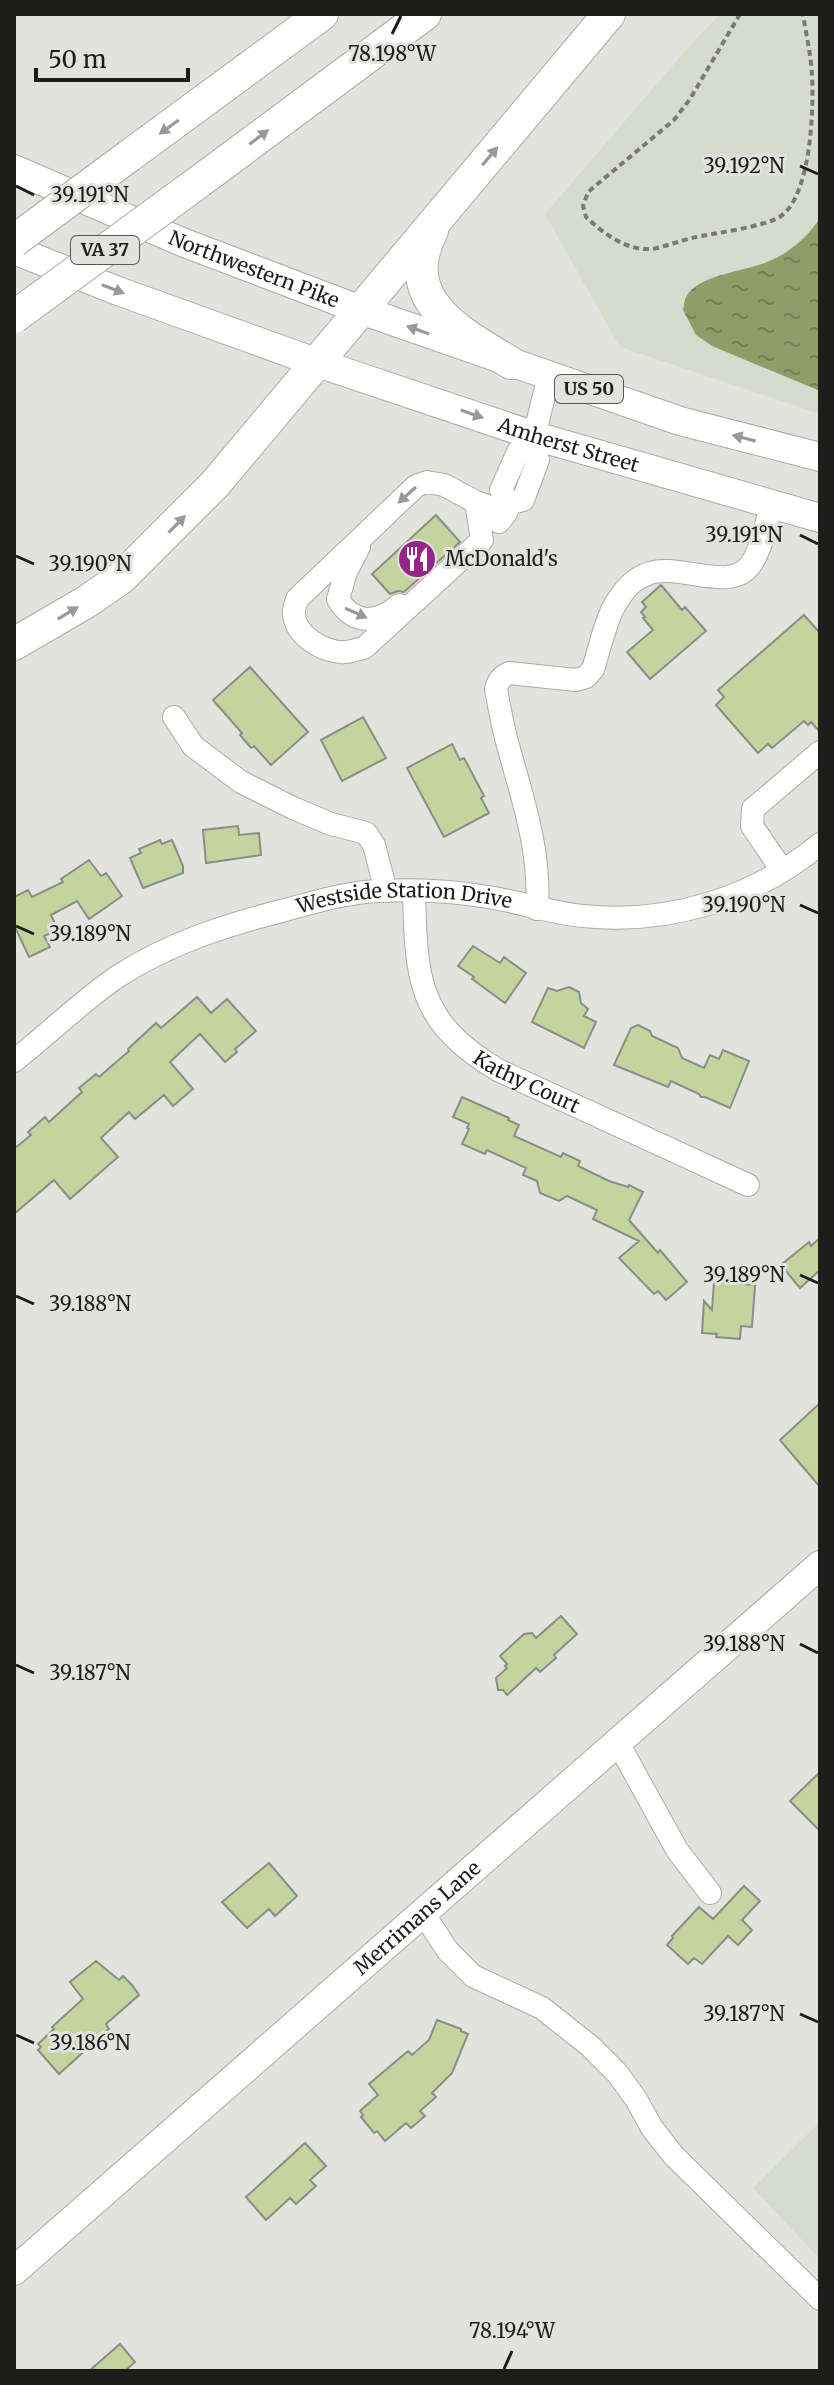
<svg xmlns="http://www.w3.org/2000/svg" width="834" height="2385" font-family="Merriweather,serif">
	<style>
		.built { fill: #d6dbcd }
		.water { fill: url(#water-ripples) }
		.building { fill: #c3d49f; stroke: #8b8e87; stroke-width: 2 }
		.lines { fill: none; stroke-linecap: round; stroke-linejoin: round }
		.minor-casing { stroke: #aaaca6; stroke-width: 24 }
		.major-casing { stroke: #aaaca6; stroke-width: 30 }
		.highway-casing { stroke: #aaaca6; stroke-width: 34 }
		.path { stroke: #797a76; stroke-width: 4; stroke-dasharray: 6 4; stroke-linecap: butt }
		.minor { stroke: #fff; stroke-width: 22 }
		.major { stroke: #fff; stroke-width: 28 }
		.highway { stroke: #fff; stroke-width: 32 }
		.highway-bridge-casing { stroke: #aaaca6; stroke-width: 34; stroke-linecap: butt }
		.highway-bridge { stroke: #fff; stroke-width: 32 }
		.oneway { fill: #999998 }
		.ticks { fill: none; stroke: #1d1d1b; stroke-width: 3 }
		.labels { text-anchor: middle; stroke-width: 6; stroke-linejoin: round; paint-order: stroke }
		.shield { fill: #e1e3dc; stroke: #585855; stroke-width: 2 }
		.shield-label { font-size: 18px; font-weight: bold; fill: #1d1d1b }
		.street-label { font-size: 20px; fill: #1d1d1b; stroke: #e1e3dc }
		.poi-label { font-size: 20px; fill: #1d1d1b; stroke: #e1e3dc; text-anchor: start }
		.ticks-label { font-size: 20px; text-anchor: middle; fill: #1d1d1b; stroke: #e1e3dc; stroke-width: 6; stroke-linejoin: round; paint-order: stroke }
	</style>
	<defs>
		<pattern id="water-ripples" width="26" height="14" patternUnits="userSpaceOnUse" patternTransform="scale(2)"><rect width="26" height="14" fill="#8e9e6b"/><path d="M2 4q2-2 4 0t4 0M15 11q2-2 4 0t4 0" fill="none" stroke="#738057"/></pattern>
	</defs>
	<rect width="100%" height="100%" fill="#e1e3dc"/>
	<path class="built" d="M720,14H820V414L620,347L545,214L688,48Z
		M820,2122V2259L753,2188Z"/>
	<path class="water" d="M820,218V391L712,346L696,335L683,310C684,306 684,301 686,297C697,275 745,271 767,262C788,254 808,237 820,218Z"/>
	<path class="building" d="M436,515L460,542L404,592L398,591L390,594L372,574Z
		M661,585L682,610L685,607L706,631L650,679L627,652L653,630L643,618L645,617L641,612L646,607L642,602Z
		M804,615L820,633V732L811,722L808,725L804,721L772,748L768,744L758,753L716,705L724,697L718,690Z
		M250,667L308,732L271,765L254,746L251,748L240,735L242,733L213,700Z
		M363,717L386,758L342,781L321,740Z
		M452,744L460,760L464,758L484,796L481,798L489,813L444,837L407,768Z
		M238,826L239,835L259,833L261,855L206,863L203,830Z
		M160,840L162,844L172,840L183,866V873L143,888L130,858L141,853L139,849Z
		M89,860L101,876L106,873L122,896L89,919L77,901L51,915L58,930L44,936L50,947L29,957L14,925V897L28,890L32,897L63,882L61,879Z
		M473,946L500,963L504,957L526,973L505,1003L472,979L474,977L458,966Z
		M569,987L579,992L581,1003L588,1009L584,1016L596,1022L584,1048L532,1022L548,988L557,991Z
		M197,997L211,1013L227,999L256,1031L235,1049L237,1052L225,1062L200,1034L170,1062L193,1089L173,1106L164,1095L135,1119L129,1112L101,1138L118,1157L70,1199L54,1180L14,1214V1149L31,1135L28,1132L45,1117L49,1122L82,1092L79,1088L96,1074L99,1077L129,1051L128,1049L156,1023L161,1028Z
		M638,1025L650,1031L652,1036L678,1048L682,1058L704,1068L710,1055L719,1059L723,1050L749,1061L730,1108L705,1097H701L699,1094L671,1081L668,1087L614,1065L631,1028Z
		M462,1097L509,1118L508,1120L519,1125L514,1136L561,1157L563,1153L580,1161L578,1166L609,1181L628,1187L629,1185L643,1192L629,1220L658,1253L660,1250L687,1282L666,1300L658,1291L654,1294L619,1258L639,1241L593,1219L597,1210L567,1196L559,1201L540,1193L537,1181L523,1175L526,1168L487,1150L485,1154L462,1144L469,1129L467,1128L469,1124L453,1117Z
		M820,1238V1270L800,1288L781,1265L809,1242L811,1246Z
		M714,1282L755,1285L752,1327L741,1326L740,1339L716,1337L717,1334L702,1333L704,1301L712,1310Z
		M820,1403V1487L780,1440Z
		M561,1616L577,1634L554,1655L556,1658L540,1672L536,1668L507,1695L503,1690H498L496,1678L507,1668L505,1666L507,1664L500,1656L524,1634L532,1633L536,1638Z
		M820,1772V1831L790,1801Z
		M269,1863L297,1896L275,1916L269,1909L247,1928L222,1902Z
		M744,1886L760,1901L742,1920L752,1930L738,1945L728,1936L702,1964L694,1958L688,1964L667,1945L673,1938L672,1936L699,1907L713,1919Z
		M96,1961L119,1980L123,1976L132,1985L139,1995L106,2024L109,2029L59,2074L38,2050L41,2047L38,2044L54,2029L52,2027L83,1999L70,1982Z
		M437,2020L461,2029V2031L468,2034L452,2073L432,2093L436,2097L420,2111L425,2116L411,2128L406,2123L385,2141L377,2131L374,2133L361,2117L363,2115L360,2111L378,2095L369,2084L408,2051L412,2055L429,2040Z
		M305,2143L326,2166L310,2180L316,2186L296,2204L290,2198L266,2220L246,2197Z
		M120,2344L135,2362L125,2371H89Z"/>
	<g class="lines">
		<g class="minor-casing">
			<g id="minor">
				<path d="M531,448L549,376"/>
				<path d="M476,502L482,540L364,648C358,649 351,652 345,652C325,654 292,634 294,611C294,607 296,603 297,599L416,486L427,482L444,485L476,502L506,513"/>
				<path d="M509,504L523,500L538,460L530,449"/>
				<path d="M499,522L506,513L509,504L501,490L518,452L530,449"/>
				<path d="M359,547L346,572L338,599C353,625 378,624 399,605"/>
				<path d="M174,717L193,746L241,782L293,808L331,824L366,833L374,845L386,891"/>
				<path d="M782,870L752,826L753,809L820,752"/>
				<path id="s1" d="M414,891C416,978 417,1022 498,1070L748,1185"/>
				<path d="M537,909C541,848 521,795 506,738C502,722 499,706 496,689C498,681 501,677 509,673L576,680L586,677L593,669C599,651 607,614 618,600C624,590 634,579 645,575C676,560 730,595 751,564C762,548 766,524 771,506"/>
				<path id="s2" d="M14,1061C47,1035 83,1000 117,977C169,943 226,925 285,910C316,902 347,892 380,891C415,889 454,891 488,897C520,902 551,913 583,916C668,925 755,898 820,844"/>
				<path d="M617,1741L677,1850L710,1893"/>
				<path d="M423,1913L448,1951L473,1976L542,2008L590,2046L617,2073L636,2099L652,2128L674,2156L820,2299"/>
			</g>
		</g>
		<g class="major-casing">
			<g id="major">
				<path id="s3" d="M14,169L182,242L361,310L680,421L820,457"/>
				<path id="s4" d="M14,250L118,291L318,363L535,436L820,518"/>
				<path id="s5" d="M14,2271L820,1565"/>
			</g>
		</g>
		<g class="highway-casing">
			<path id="highway" d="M129,156L322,14
				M196,184L425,14
				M432,231C396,300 461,333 511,363
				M14,644L86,602L121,578L215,484L609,14"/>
		</g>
		<path class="path" d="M740,14L690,99L674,120L588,192L583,206L586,217C604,234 630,254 657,248C669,245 680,241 692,238C714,233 765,227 781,216C811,195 814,108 812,75C811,55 806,34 803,14"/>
		<use href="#minor" class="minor"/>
		<use href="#major" class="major"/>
		<use href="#highway" class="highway"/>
		<g class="highway-bridge-casing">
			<path id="highway-bridge" d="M14,241L129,156
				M14,317L196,184"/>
		</g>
		<use href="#highway-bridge" class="highway-bridge"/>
	</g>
	<defs><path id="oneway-solid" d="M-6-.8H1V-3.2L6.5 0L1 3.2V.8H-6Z" transform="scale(2)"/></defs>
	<g class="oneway">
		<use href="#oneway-solid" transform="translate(169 127) rotate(144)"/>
		<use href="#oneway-solid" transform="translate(259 137) rotate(-37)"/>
		<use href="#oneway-solid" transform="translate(490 156) rotate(-50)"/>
		<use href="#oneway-solid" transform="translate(113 289) rotate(21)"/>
		<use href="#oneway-solid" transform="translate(418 330) rotate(-161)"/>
		<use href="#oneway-solid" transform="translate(472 414) rotate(19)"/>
		<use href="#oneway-solid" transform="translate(744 438) rotate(-165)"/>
		<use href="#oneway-solid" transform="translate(407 495) rotate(138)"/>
		<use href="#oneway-solid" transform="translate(177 524) rotate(-46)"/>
		<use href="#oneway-solid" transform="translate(68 613) rotate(-31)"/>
		<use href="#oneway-solid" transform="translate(356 613) rotate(24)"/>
	</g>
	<path class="ticks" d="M392,34L401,16M800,166L818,174M16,186L34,195M800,535L818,544M16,556L34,564M800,905L818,913M16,926L34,934M800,1275L818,1283M16,1296L34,1304M800,1644L818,1653M16,1665L34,1673M800,2014L818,2022M16,2035L34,2043M504,2369L512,2351"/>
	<defs>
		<g id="restaurant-disc" transform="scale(2)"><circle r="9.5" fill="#932687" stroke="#e1e3dc"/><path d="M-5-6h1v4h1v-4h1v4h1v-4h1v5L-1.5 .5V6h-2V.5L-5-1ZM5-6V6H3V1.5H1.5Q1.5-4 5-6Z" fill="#fff"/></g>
	</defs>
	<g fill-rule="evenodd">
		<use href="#restaurant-disc" x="417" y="559"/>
	</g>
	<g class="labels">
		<g class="shield">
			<rect x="71" y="236" width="68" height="28" rx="6"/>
			<rect x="555" y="375" width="68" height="28" rx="6"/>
		</g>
		<g class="shield-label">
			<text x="105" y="256">VA 37</text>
			<text x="589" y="395">US 50</text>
		</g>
		<g class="street-label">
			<text dy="7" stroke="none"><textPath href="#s3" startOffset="260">Northwestern Pike</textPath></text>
			<text dy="7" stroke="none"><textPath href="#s4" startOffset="588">Amherst Street</textPath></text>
			<text dy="7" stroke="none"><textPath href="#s2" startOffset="436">Westside Station Drive</textPath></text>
			<text dy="7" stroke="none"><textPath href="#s1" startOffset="242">Kathy Court</textPath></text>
			<text dy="7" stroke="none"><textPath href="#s5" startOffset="536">Merrimans Lane</textPath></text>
		</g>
		<g class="poi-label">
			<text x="445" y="566">McDonald's</text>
		</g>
	</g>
	<g class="ticks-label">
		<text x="392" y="61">78.198°W</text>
		<text x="744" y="173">39.192°N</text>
		<text x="90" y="202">39.191°N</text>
		<text x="744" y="542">39.191°N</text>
		<text x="90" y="571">39.190°N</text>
		<text x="744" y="912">39.190°N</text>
		<text x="90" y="941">39.189°N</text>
		<text x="744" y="1282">39.189°N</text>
		<text x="90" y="1311">39.188°N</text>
		<text x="744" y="1651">39.188°N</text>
		<text x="90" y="1680">39.187°N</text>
		<text x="744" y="2021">39.187°N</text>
		<text x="90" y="2050">39.186°N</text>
		<text x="512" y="2338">78.194°W</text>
	</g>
	<rect width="834" height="2385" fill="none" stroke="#1d1d1b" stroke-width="32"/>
	<path d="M36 68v12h152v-12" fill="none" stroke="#1d1d1b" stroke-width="4"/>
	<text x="48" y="68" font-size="24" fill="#1d1d1b" stroke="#e1e3dc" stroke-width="6" paint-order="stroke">50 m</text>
</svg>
